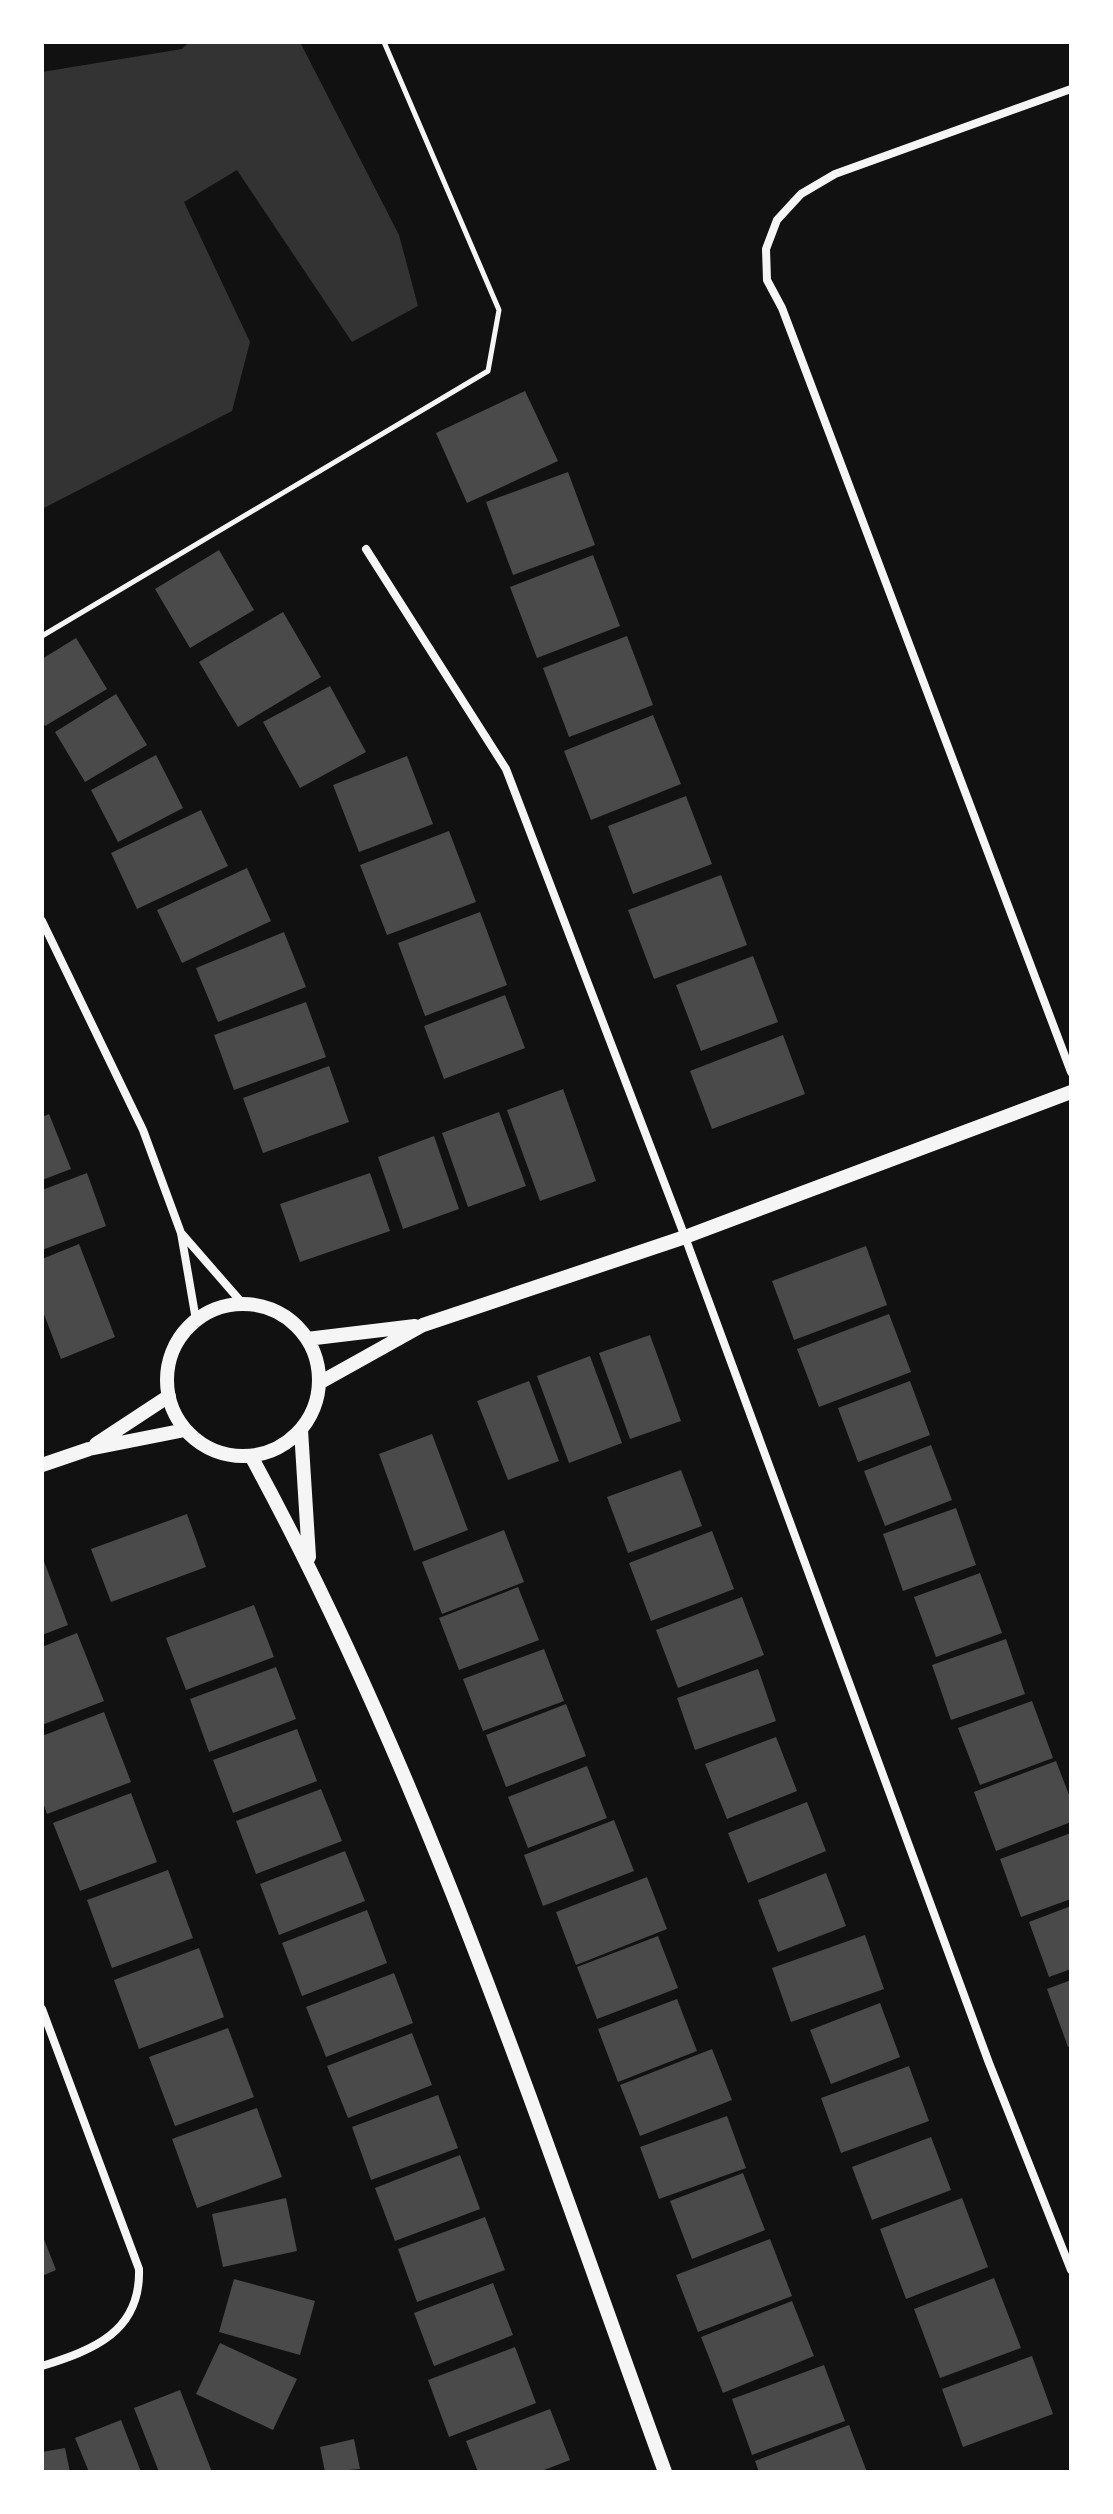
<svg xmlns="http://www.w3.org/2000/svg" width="1113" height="2514" font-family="Signika,sans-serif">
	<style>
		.water { fill: #333 }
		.building { fill: #4a4a4a }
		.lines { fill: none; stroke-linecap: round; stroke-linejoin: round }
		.path { stroke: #f5f5f5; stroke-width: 5 }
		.minor { stroke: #f5f5f5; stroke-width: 8 }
		.tertiary { stroke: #f5f5f5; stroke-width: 14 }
	</style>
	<rect width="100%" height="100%" fill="#111"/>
	<path class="water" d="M189,42H300L399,235L418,306L352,342L237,170L184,202L250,342L232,411L42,509V72L182,49Z"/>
	<path class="building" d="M525,391L558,461L467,503L436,433Z
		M568,472L595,545L513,575L486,502Z
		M219,550L254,610L190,648L155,589Z
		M593,555L620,626L537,658L510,587Z
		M283,612L321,677L238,727L199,662Z
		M627,636L653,705L569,737L543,668Z
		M76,638L107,689L45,726L42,721V659Z
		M330,686L366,752L300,788L263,722Z
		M116,694L147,745L85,782L55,732Z
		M653,715L681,784L591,820L564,751Z
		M156,755L183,808L118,842L91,790Z
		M407,756L433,824L359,852L333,785Z
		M686,796L712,864L633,894L608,826Z
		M201,810L228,866L137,909L111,853Z
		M449,831L476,902L387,935L360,865Z
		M247,868L271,921L182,963L157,910Z
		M721,875L747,945L654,979L628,910Z
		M480,912L507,985L425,1016L398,943Z
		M284,932L306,987L218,1022L196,968Z
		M753,956L778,1022L701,1051L676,985Z
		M505,995L525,1048L444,1079L424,1026Z
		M306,1002L326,1057L234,1090L214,1035Z
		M783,1035L805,1094L712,1129L690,1071Z
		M329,1066L349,1122L263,1153L243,1098Z
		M563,1089L596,1181L540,1201L507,1110Z
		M499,1112L526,1186L468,1207L442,1133Z
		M49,1114L71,1169L42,1180V1117Z
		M434,1136L459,1209L403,1229L378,1157Z
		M87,1173L106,1226L42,1250V1190Z
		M370,1173L390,1231L300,1262L280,1204Z
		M79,1244L115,1337L61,1359L42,1309V1259Z
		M866,1246L887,1305L794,1340L772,1281Z
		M889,1314L911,1372L819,1407L797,1349Z
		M650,1335L681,1421L630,1439L599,1353Z
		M590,1356L622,1443L569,1463L537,1376Z
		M529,1381L559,1461L508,1480L477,1401Z
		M910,1381L930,1435L858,1462L838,1408Z
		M432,1434L468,1530L414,1551L379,1454Z
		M931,1445L952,1500L885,1526L864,1471Z
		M681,1470L702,1526L628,1553L607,1497Z
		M956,1508L976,1565L903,1591L883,1534Z
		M187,1514L206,1567L111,1602L91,1549Z
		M504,1530L524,1582L442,1614L422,1562Z
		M712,1531L734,1589L651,1621L629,1563Z
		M42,1556L68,1625L42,1635Z
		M980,1573L1002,1633L936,1657L914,1597Z
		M518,1587L539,1640L459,1670L439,1618Z
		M742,1597L764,1655L678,1688L656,1630Z
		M254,1605L274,1657L186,1690L166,1638Z
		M77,1633L104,1701L42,1725V1647Z
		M1006,1639L1025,1694L951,1720L932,1665Z
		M544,1649L564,1701L483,1731L463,1679Z
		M276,1667L296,1719L209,1752L190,1699Z
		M758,1669L776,1721L695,1750L677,1698Z
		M1032,1701L1053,1758L980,1785L958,1728Z
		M566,1704L586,1756L506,1787L486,1735Z
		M104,1712L131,1782L47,1814L42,1800V1736Z
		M297,1729L317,1781L233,1813L213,1760Z
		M776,1737L797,1791L727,1819L705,1764Z
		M1056,1761L1071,1800V1822L996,1851L974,1792Z
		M587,1766L607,1818L528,1848L508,1797Z
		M321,1789L342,1841L256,1874L236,1821Z
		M131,1793L157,1862L80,1891L53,1823Z
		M807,1802L826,1851L748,1883L728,1833Z
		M614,1820L634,1871L543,1906L524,1855Z
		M1071,1833V1899L1021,1917L1000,1859Z
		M345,1851L365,1901L279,1935L260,1884Z
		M168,1870L193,1938L112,1968L87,1900Z
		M826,1873L846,1926L778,1952L758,1900Z
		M647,1877L667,1929L576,1965L556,1912Z
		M1071,1906V1969L1049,1977L1029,1922Z
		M367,1910L387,1963L302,1996L282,1943Z
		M865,1935L884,1989L791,2022L772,1968Z
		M658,1936L678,1988L597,2019L577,1967Z
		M199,1948L224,2017L139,2049L114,1980Z
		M394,1973L413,2023L326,2057L306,2007Z
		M1071,1980V2046L1068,2047L1047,1989Z
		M677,1999L697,2051L618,2082L598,2029Z
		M880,2003L900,2057L831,2084L810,2030Z
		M228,2028L254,2097L175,2126L149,2057Z
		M412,2033L432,2085L348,2118L327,2066Z
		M712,2049L732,2100L640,2136L620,2085Z
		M909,2066L929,2121L841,2153L821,2098Z
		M438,2095L458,2148L371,2180L352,2127Z
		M257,2108L282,2177L197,2208L172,2139Z
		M727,2116L746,2168L659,2199L640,2147Z
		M931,2137L951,2190L872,2220L852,2167Z
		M460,2155L480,2209L395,2241L375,2188Z
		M743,2173L765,2230L692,2259L670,2201Z
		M286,2198L297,2251L223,2267L212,2214Z
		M962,2198L988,2267L906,2299L880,2229Z
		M485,2217L505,2270L417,2302L398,2249Z
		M42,2234L56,2270L42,2276Z
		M770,2239L792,2296L698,2332L676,2275Z
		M994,2278L1021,2348L940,2378L914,2309Z
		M234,2279L315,2301L300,2355L219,2332Z
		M493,2283L513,2335L434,2366L414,2313Z
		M792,2301L814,2356L723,2393L701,2337Z
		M220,2343L297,2379L273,2430L196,2394Z
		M515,2347L536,2403L449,2437L428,2380Z
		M1032,2356L1053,2414L963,2447L942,2389Z
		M824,2365L845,2421L752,2455L732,2399Z
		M180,2390L212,2472H159L134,2408Z
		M550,2409L570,2460L539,2472H478L466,2441Z
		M121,2420L141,2472H89L75,2438Z
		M849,2425L867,2472H759L755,2461Z
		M354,2439L360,2469L325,2472L320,2447Z
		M65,2448L70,2472H42V2452Z"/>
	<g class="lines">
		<path class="path" d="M42,636L488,371L499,310L384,42"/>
		<path class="minor" d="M1071,89L835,174L801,194L777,220L766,249L767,280L782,308L1071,1072
			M366,549L506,769L685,1237L989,2063L1071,2270
			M42,921L143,1130L181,1233L196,1320
			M182,1234L243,1304
			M42,2009L139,2269C141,2332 93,2350 42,2366"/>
		<path class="tertiary" d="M167 1380a76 76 0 1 1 152 0a76 76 0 1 1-152 0Z
			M307,1339L415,1326
			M319,1383L423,1325L685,1237L1071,1092
			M301,1430L309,1557
			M96,1444L169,1396
			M251,1456C426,1777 540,2129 665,2472
			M42,1465L89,1449L185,1430"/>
	</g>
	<rect width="1113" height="2514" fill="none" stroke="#ffffff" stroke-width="88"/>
</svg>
